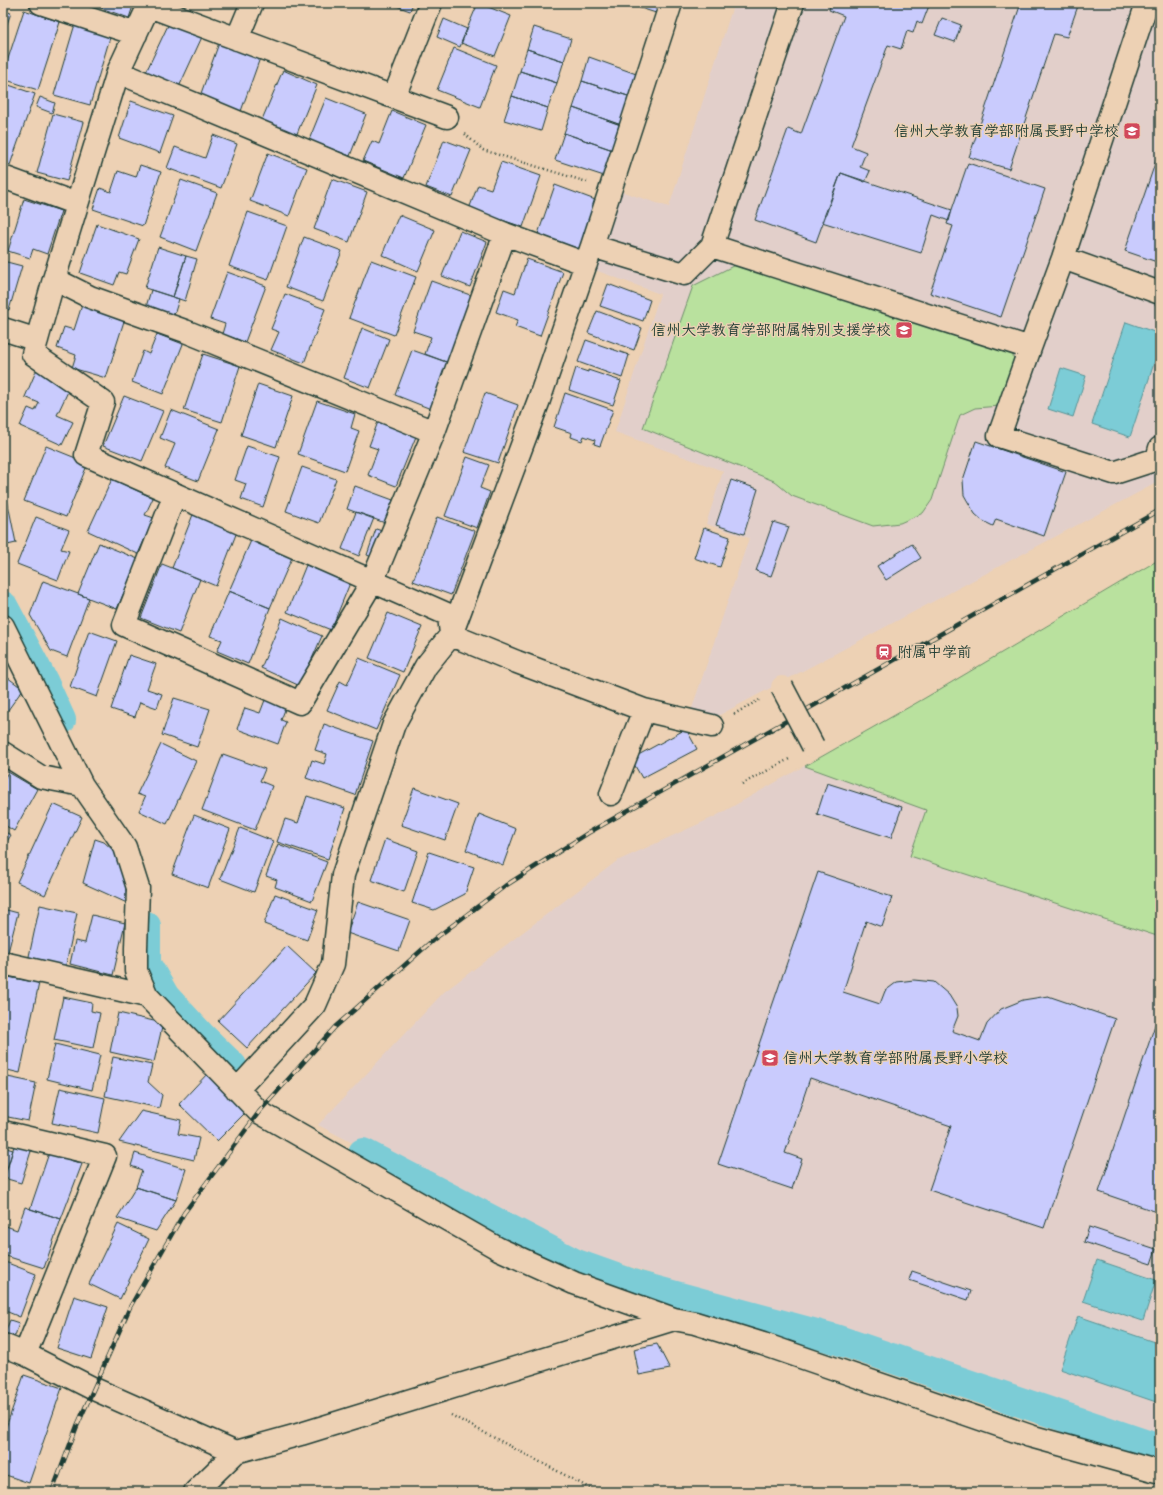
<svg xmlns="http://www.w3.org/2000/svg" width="1163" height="1495" font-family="'Comic Neue','Klee One',sans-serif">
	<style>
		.built { fill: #e2cfca }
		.green { fill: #b9e19e; stroke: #6c8f69 }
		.water { fill: #7bccd6; stroke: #569395 }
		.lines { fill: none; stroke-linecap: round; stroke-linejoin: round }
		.canal { stroke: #7bccd6; stroke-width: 30 }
		.building { fill: #c9cbfd; stroke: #1f3d34 }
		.minor-casing { stroke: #1f3d34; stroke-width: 25 }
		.path { stroke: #1f3d34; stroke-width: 2.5; stroke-dasharray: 1 3; stroke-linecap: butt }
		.minor { stroke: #edd1b4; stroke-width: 22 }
		.rail-casing { stroke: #1f3d34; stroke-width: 4.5 }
		.rail { stroke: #edd1b4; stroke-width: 3; stroke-dasharray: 9; stroke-linecap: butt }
		.minor-bridge-casing { stroke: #1f3d34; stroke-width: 25; stroke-linecap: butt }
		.minor-bridge { stroke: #edd1b4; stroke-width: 22 }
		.labels { text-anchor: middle; stroke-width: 3; stroke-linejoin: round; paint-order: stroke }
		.poi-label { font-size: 15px; font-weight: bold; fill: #1f3d34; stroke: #edd1b4; text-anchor: end }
	</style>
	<rect width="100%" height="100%" fill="#edd1b4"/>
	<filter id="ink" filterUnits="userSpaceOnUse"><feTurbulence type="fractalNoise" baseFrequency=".025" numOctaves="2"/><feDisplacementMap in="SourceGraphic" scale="8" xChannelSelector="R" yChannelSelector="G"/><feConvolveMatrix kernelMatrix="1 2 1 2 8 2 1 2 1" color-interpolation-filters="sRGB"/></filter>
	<g filter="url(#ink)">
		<path class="built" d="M734,3H1160V481L714,718L691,711L749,538L706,524L723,471L615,432L660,294L595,270L620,191L669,207Z
			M1160,559V1435L596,1256L438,1187L318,1125L444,992L617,861L714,817L925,698Z"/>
		<path class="green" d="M739,263L1011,350L1015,362L1000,406L975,408L960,415L932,500L923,513L900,523L873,526L792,496L774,481L643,428L693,286Z
			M1160,559V937L910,856L926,810L805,766L925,698Z"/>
		<path class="water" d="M1126,322L1160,334V345L1130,437L1092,424Z
			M1061,368L1086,376L1073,417L1048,409Z
			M1097,1260L1156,1280L1143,1321L1083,1301Z
			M1078,1316L1160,1344L1159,1403L1060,1369Z"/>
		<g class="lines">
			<path class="canal" d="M3,606L43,681L61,720
				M146,926V964L165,997L201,1036L232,1066
				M363,1153L576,1264L635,1285L835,1339L1150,1446"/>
		</g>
		<path class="building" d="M3,3H6L4,11L11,13L3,35Z
			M87,3H134L129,18Z
			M388,3H413L410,11Z
			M478,3L511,16L495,56L461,43Z
			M610,3H625L624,8Z
			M625,3H663L659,14Z
			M831,3H930L922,24L917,21L913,33L907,31L901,49L888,45L851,146L866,152L860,167L870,171L865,182L841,173L816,242L755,220L788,129L801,134L844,16L829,10Z
			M1021,3H1079L1067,37L1054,34L1009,169L969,157Z
			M24,10L60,22L38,90L3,79V74Z
			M942,18L961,25L955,42L935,35Z
			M444,19L467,29L460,47L437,37Z
			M170,21L202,37L179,87L146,72Z
			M75,24L111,34L90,105L54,95Z
			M534,27L571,39L564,61L527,49Z
			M219,43L260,58L240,114L199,99Z
			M454,48L496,65L480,107L437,90Z
			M527,49L564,61L557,83L520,71Z
			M589,57L639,75L631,97L582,81Z
			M283,70L317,85L296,136L261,122Z
			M520,71L557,83L548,108L512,96Z
			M582,81L631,97L621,125L573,108Z
			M3,83L35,94L10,165L3,162Z
			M512,96L548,108L541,131L504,120Z
			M40,97L55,103L52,113L36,107Z
			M326,98L366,114L350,156L309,140Z
			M131,101L173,116L160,153L119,138Z
			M573,108L621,125L613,150L564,133Z
			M392,111L426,125L404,178L363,161L372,141L379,144Z
			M53,114L83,122L67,181L37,173Z
			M564,133L613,150L604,176L555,160Z
			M213,135L237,144L221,188L167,168L175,147L205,158Z
			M444,140L471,150L452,197L426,187Z
			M1160,149V263L1125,251Z
			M268,153L307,168L289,216L250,201Z
			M501,162L541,176L523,227L469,209L478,185L491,189Z
			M968,163L1045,189L1001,317L930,293L953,226L947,224Z
			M140,165L161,172L143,226L93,209L100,188L111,192L118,171L136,177Z
			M841,173L952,210L949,221L933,215L921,253L822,222Z
			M332,179L367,192L349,242L314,229Z
			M181,180L217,193L196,251L160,237Z
			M555,185L598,201L579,249L538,234Z
			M24,199L61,211L47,254L33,249L30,258L8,251Z
			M248,212L287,226L268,280L229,266Z
			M399,215L435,230L418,271L382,255Z
			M97,224L139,239L126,274L119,272L114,285L80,273Z
			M460,231L487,242L470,287L442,276Z
			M304,237L342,251L323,301L286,287Z
			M158,247L186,256L173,297L145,288Z
			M186,256L197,259L185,301L173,297Z
			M527,259L563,272L540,336L515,327L518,320L496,312L504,289L515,293Z
			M371,260L416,277L394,335L349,318Z
			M3,261L22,266L9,310L3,309Z
			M227,272L266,286L245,342L222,334L225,324L210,319Z
			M431,281L473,296L449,363L425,354L431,337L413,331Z
			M608,284L650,300L643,321L600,306Z
			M151,290L179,299L174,315L146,307Z
			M285,294L325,309L304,363L271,350L279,332L271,329Z
			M82,305L125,318L106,378L72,368L76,355L57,348L64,327L74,330Z
			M597,311L642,328L634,350L588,333Z
			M362,328L389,339L370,388L344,378Z
			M157,334L183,344L163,394L132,382L143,351L149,354Z
			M586,340L629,355L622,378L578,362Z
			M412,350L449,363L431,409L395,395Z
			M203,354L240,366L222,422L184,410Z
			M576,368L588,372V370L621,381L613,405L569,390Z
			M37,369L71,385L57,415L73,422L62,445L20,426L28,408L35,411L39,403L25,397Z
			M258,384L293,396L276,447L241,435Z
			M485,393L518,405L498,463L464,452Z
			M565,393L613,410L600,446L594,444L595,440L584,436L582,441L571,437L572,433L554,427Z
			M124,396L163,411L142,461L103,446Z
			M317,401L355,414L351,428L359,431L345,471L298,454Z
			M171,410L219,429L198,481L165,468L175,444L160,438Z
			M379,419L417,434L396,486L368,475L378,449L369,446Z
			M976,441L1066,472L1044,536L996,519L993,526L983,521L975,514L964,495L963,480Z
			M46,446L88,463L66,517L24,501Z
			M247,446L280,457L263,507L241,499L246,484L235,480Z
			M467,457L489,465L480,488L490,492L477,528L445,516Z
			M302,467L336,479L319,523L286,511Z
			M112,479L153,498L145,515L154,518L138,554L88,531Z
			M731,480L758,489L744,534L716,525Z
			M355,486L393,500L385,523L347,509Z
			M6,494L16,543L3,546V495Z
			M194,512L238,529L216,586L172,568Z
			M356,512L374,518L359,556L342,549Z
			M36,517L69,530L61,549L69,551L58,580L17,564Z
			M437,517L475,531L451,595L413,581Z
			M773,522L789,527L771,576L756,571Z
			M704,528L730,537L720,567L694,558Z
			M376,529L385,532L376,559L367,555Z
			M253,536L294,553L270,608L229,591Z
			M99,543L138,559L117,609L78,594Z
			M912,544L921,558L886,580L877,566Z
			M162,564L200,579L179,633L141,618Z
			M306,565L350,583L331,630L287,612Z
			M43,581L89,598L67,657L51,651L30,615Z
			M229,591L270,608L248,664L217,651L222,640L210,636Z
			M388,613L422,627L403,672L369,658Z
			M282,618L322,636L300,686L261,668Z
			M89,631L117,641L97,697L70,687Z
			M129,655L156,664L147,689L162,694L157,708L140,702L135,717L111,709Z
			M359,658L400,675L376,730L327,710L340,681L347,685Z
			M3,674L23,689L3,717Z
			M174,698L210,709L197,747L162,735Z
			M265,700L286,707L281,720L286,722L278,744L237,729L245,708L260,713Z
			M324,724L373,741L355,795L306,778L312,760L324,764L327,754L315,750Z
			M686,729L697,749L642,778L631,759Z
			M161,744L196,761L167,824L139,811L145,797L137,794Z
			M223,754L265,769L260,781L272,786L255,830L202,810Z
			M8,772L37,789L14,831L3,824V781Z
			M827,783L902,807L891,838L817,814Z
			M414,788L458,804L445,840L401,825Z
			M307,796L345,808L328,859L277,842L285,819L298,823Z
			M53,804L82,817L45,895L17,882Z
			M479,814L516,829L503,865L466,850Z
			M194,815L230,829L208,888L172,874Z
			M240,828L273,841L254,892L220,879Z
			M3,831L11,835L3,848Z
			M95,839L104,842L113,850L120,862L125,880L127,903L83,883Z
			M385,839L418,851L404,892L371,880Z
			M278,844L327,862L312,901L275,887L277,880L266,876Z
			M429,852L474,867L465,894L434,910L412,903Z
			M818,872L892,897L882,927L866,921L843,992L880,1004L885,991L897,982L914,980L934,982L949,995L957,1008L958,1016L952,1031L980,1041L987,1024L1001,1009L1023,1000L1048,996L1115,1019L1044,1228L929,1190L951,1126L810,1078L785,1153L802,1159L792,1189L718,1164Z
			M275,894L318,910L307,940L264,924Z
			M358,902L410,920L399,951L347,933Z
			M40,905L77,913L65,969L28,961Z
			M3,909L18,913L7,956L3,955Z
			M92,915L125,923L113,975L70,964L75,941L85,943Z
			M287,946L316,973L247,1048L218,1021Z
			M3,976L39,983L20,1073L3,1069Z
			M63,997L92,1003L91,1011L100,1013L93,1048L54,1040Z
			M1160,1010V1213L1099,1192Z
			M118,1013L163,1023L154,1062L110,1052Z
			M55,1044L100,1055L92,1090L47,1079Z
			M113,1057L152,1065L148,1082L162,1095L159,1108L105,1096Z
			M208,1073L247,1111L217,1141L179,1104Z
			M3,1076L36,1083L28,1121L3,1116Z
			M60,1088L105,1098L98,1133L52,1123Z
			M141,1111L181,1120L178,1134L199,1138L194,1160L119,1142Z
			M15,1143L32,1148L21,1183L4,1178Z
			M3,1147L13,1150L3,1182Z
			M49,1153L82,1164L61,1219L30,1209Z
			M135,1153L186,1169L176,1200L136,1187L142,1170L131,1166Z
			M136,1187L176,1200L156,1231L117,1218Z
			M25,1207L61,1219L44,1268L3,1255V1225L17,1230Z
			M118,1224L149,1239L120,1299L89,1284Z
			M1089,1227L1156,1249L1151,1264L1084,1242Z
			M5,1262L36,1274L20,1317L3,1310V1267Z
			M912,1271L971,1291L968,1300L909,1280Z
			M74,1296L108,1307L91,1359L57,1348Z
			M10,1320L19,1323L15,1336L5,1333Z
			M657,1344L670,1369L639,1375L634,1349Z
			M24,1375L62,1388L29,1483L3,1474V1436Z"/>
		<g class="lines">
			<g class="minor-casing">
				<path id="minor" d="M41,3L136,34
					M150,3L118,72L54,279L90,297L185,331L434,432L372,582L300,703L124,625L175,494
					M149,6L447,117
					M237,39L252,3
					M118,72L505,234L586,264
					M394,97L431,3
					M3,177L77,204
					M592,246L684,274L712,246L793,3
					M712,246L1030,348L1063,258L1147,3
					M1063,258L1160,293
					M54,279L33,354L103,402L86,455L449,615L451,635L517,662L644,710L712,726
					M3,329L37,340
					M1030,348L999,436L1114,473L1157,459L1160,448
					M434,432L505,234
					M3,626L82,785L125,847L138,888L136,948V971L147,996L259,1112L499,1249L574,1283L674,1319
					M3,753L41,777L82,785
					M611,794L644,710
					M3,963L147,996
					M237,1090L315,1005L333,964L343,875L394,724L426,666L451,635L539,400L592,246L671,3
					M3,1132L105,1156L25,1354L3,1345
					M25,1354L94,1389L236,1452
					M195,1492L236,1452L301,1434L674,1319L695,1323L763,1344L1030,1436L1160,1472"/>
			</g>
			<path class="path" d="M465,134L483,150L587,182
				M734,714L759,700
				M742,784L791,758
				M451,1415L597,1492"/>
			<use href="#minor" class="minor"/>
			<g class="rail-casing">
				<path id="rail" d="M52,1492L77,1426L130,1307L184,1213L259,1112L335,1027L433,940L505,886L588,833L1160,510"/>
			</g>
			<use href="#rail" class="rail"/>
			<g class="minor-bridge-casing">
				<path id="minor-bridge" d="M782,687L813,746"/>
			</g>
			<use href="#minor-bridge" class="minor-bridge"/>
		</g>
	</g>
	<defs>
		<g id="school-square" transform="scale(0.9)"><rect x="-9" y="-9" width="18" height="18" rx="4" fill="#d1495b" stroke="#edd1b4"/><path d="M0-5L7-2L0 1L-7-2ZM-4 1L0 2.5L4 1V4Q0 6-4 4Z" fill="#fff"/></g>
		<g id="station-square" transform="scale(0.9)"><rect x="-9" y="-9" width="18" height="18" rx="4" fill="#d1495b" stroke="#edd1b4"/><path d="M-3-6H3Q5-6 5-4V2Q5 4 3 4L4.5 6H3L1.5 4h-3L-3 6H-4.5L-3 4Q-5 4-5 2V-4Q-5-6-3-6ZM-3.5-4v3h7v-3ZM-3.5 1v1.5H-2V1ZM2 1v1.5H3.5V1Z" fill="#fff"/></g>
	</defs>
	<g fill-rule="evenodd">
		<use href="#school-square" x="1132" y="131"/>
		<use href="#school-square" x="904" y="330"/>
		<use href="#station-square" x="884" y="652"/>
		<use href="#school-square" x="770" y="1058"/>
	</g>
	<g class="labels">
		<g class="poi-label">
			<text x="1119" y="136">信州大学教育学部附属長野中学校</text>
			<text x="891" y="335">信州大学教育学部附属特別支援学校</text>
			<text x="897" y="657" text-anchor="start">附属中学前</text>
			<text x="783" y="1063" text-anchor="start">信州大学教育学部附属長野小学校</text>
		</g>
	</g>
	<rect width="1163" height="1495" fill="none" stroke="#edd1b4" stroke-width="16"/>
	<rect x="8" y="8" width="1147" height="1479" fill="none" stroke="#1f3d34" stroke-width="1.5" filter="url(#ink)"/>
</svg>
